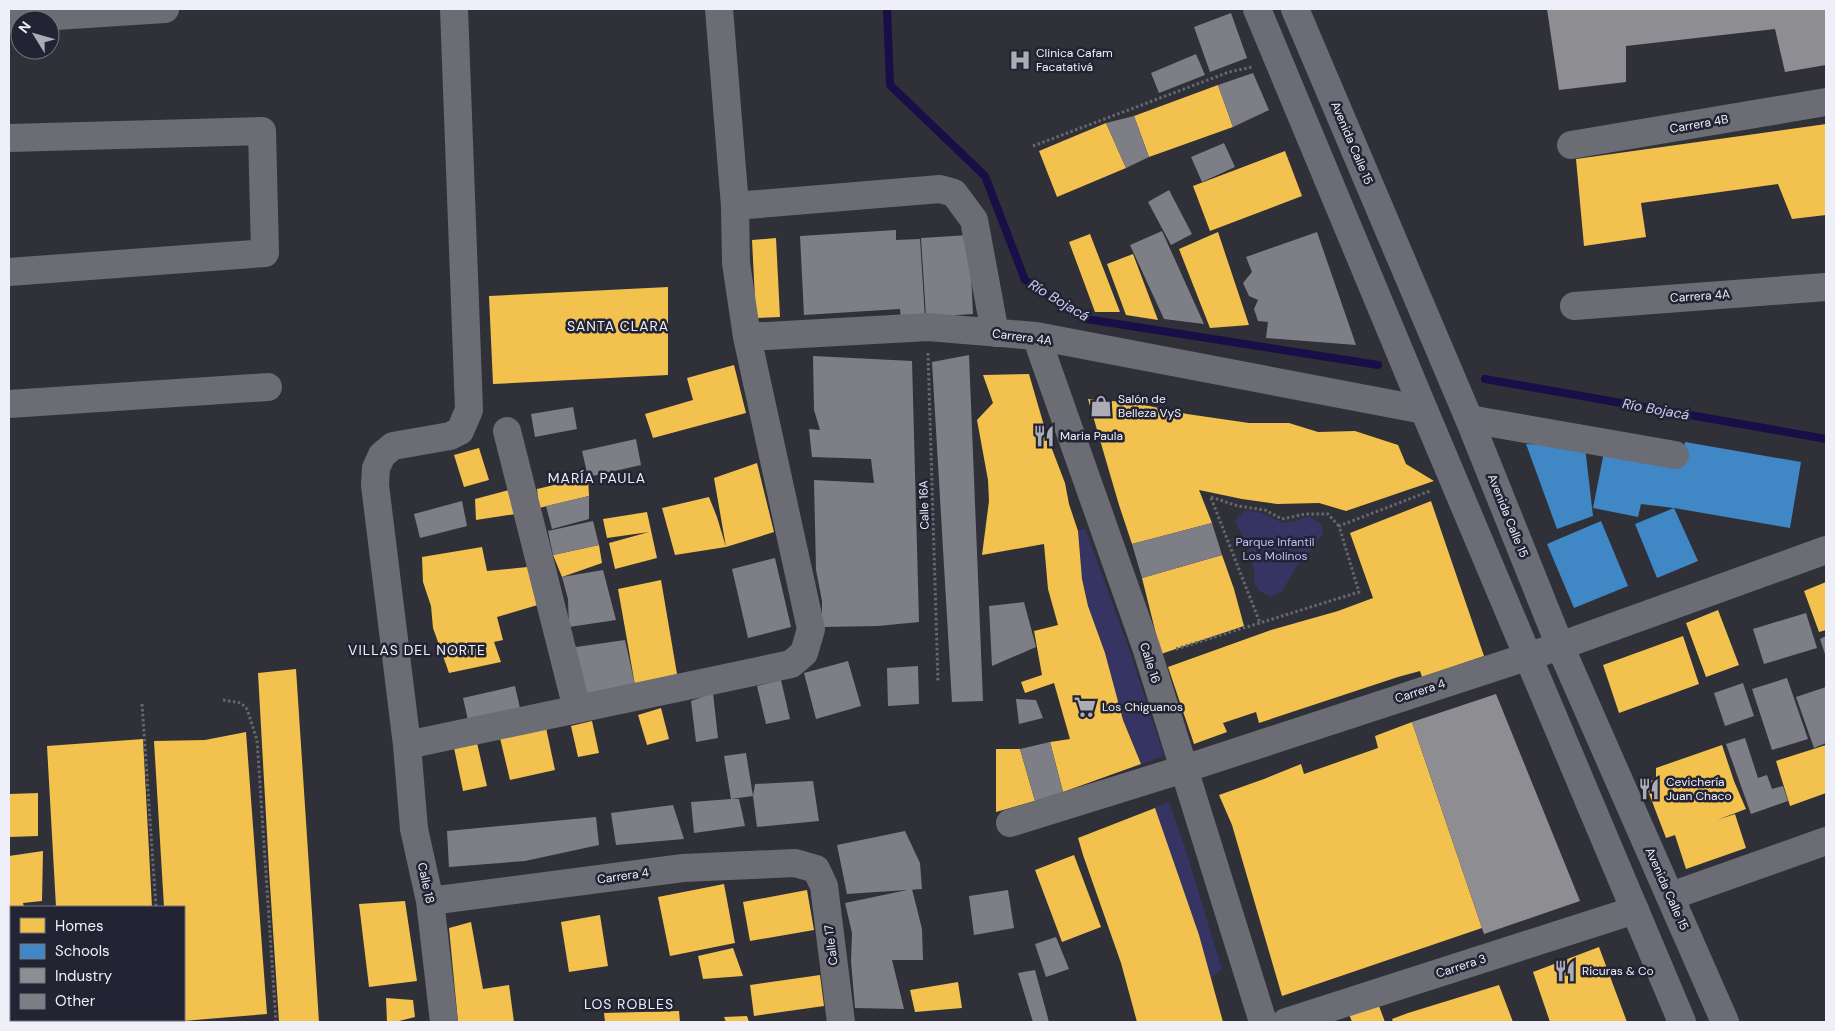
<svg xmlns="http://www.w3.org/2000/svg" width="1835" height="1031" font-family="'DM Sans',sans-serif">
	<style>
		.green { fill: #363463 }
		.homes { fill: #f2c14e }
		.schools { fill: #3f88c5 }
		.industry { fill: #8d8d92 }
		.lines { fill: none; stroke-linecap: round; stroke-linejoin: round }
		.stream { stroke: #190e45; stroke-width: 8 }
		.building { fill: #7e7e87 }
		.path { stroke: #676770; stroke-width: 3; stroke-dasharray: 2.5 2.5; stroke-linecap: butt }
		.minor { stroke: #6c6c75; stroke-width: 28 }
		.major { stroke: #6c6c77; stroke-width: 28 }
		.labels { text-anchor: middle; stroke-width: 5; stroke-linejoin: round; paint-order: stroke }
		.poi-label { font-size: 12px; fill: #efeffa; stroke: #222333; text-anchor: start }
		.street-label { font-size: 12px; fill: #efeffa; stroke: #222333 }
		.park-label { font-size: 12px; fill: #bebff8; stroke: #222333 }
		.water-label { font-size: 14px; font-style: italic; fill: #cbcdf3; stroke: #222333 }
		.neighbourhood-label { font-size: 14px; letter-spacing: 1px; fill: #efeffa; stroke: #222333 }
	</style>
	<rect width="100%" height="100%" fill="#303039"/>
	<path class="green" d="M1245,510L1262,513L1283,523L1296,521L1309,516L1321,524L1323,533L1310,551L1300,561L1282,591L1271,597L1260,591L1254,583C1256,568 1250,552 1243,537C1241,531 1237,527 1235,520Z
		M1085,528L1130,652L1164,756L1141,764L1123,719L1091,617L1082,579L1078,531Z
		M1169,802L1184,845L1222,969L1211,978L1155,808Z"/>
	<path class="homes" d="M1218,85L1233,127L1149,157L1134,116Z
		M1106,123L1126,168L1057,197L1039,151Z
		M1826,124V215L1792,219L1778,184L1641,203L1646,237L1584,246L1576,159Z
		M1285,151L1302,196L1210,231L1193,186Z
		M1218,232L1249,325L1210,328L1179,249Z
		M1090,234L1120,312H1095L1069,242Z
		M776,238L780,317L756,318L752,240Z
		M1133,254L1158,320L1126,315L1107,264Z
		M668,287V375L493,384L489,296Z
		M734,365L746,413L653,438L645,414L693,400L687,378Z
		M1029,374L1047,436L1065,483L1069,504L1078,531L1082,579L1088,606L1105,653L1123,720L1141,764L1063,792L1050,742L1070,739L1054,683L1025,693L1021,682L1042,675L1034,631L1058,625L1048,589L1044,544L982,555L989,501L988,480L977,420L993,403L983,375Z
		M1088,399L1135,403L1187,414L1249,423H1289L1318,432L1355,431L1398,445L1406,464L1434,481L1346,511L1319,503L1277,504L1242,499L1199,490L1212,523L1132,544L1119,505Z
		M479,448L489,480L464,487L454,455Z
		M757,463L774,532L726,547L675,555L662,508L709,497L717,517L726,547L714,478Z
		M588,477L589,496L539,508L537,489Z
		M517,488L522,513L476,520L475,499Z
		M1431,501L1484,656L1422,677L1420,671L1398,677L1259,723L1256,712L1223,723L1227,732L1194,744L1168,667L1271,630L1338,611L1373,598L1350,533Z
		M647,512L657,558L615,569L609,543L649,532L607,538L603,519Z
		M599,545L602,563L562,577L553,555Z
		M482,547L487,571L537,566L541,604L497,617L503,640L494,642L501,662L449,673L433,628L431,606L423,582L422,557Z
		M1222,555L1234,589L1244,626L1161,654L1142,578Z
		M661,580L677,674L635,685L618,589Z
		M1826,582V630L1819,632L1804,591Z
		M1718,610L1739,665L1706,677L1686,623Z
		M1683,636L1699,684L1619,713L1603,665Z
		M296,669L309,867L319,1022H279L269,870L258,673Z
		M661,708L669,739L647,745L638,715Z
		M592,721L599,753L578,757L571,726Z
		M1412,722L1482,928L1282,996L1232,825L1219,795L1264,779L1301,764L1304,774L1378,748L1375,736Z
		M545,723L555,770L510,780L499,734Z
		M246,732L267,1014L171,1022L170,1020H184V907H164L154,741L205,740Z
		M143,739L152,907H56L47,746Z
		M477,743L487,786L463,791L454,748Z
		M1722,745L1734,781L1746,809L1717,820L1735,814L1746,848L1686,869L1675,835L1666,838L1645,783L1656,779V768Z
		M1826,745V793L1790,806L1776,761Z
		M996,749H1020L1035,801L996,812Z
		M38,793V836L9,837V794Z
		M1155,808L1199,935L1223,1022H1137L1121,963L1083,855L1078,838Z
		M43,851L42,901L23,903L24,907H11V946H9V856Z
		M1074,855L1101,927L1062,942L1035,870Z
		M724,884L735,943L670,956L658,897Z
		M807,890L814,930L750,941L743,902Z
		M405,901L417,981L369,987L359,904Z
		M600,915L608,966L569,972L561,922Z
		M471,922L483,989L509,985L514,1022H458L449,928Z
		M1599,947L1627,1022H1550L1533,972Z
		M733,948L743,976L703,979L698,956Z
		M820,975L824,1006L754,1016L750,985Z
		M958,982L962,1008L915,1012L910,990Z
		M1499,985L1513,1022H1393L1392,1019L1408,1013Z
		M386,998L413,1000L415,1017L395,1022H387Z
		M1379,1006L1385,1022H1352L1349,1014Z
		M679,1011L680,1022H605L604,1013Z
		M747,1016L749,1022H726L724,1017Z
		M63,1020H157V1022H63Z"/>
	<path class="schools" d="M1685,442L1801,462L1790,528L1674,508L1698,561L1657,578L1635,524L1674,508L1641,504L1638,517L1593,508L1604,452L1681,463Z
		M1526,444L1585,447L1593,516L1557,529Z
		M1601,521L1628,586L1574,608L1547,544Z"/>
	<path class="industry" d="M1547,9H1826V65L1785,72L1775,29L1626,46V82L1559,90Z
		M1496,694L1580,901L1484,934L1412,722Z"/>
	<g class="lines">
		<path class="stream" d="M887,9L890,85L985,176L1025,280L1086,319L1378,365
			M1485,379L1826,439"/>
	</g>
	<path class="building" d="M1231,13L1247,58L1210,72L1194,27Z
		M1196,54L1205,75L1159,93L1151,73Z
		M1253,73L1269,110L1233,127L1218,85Z
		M1134,116L1149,157L1126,168L1106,123Z
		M1224,143L1235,167L1202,182L1191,157Z
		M1169,190L1192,234L1171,245L1148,202Z
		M896,230V240L920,239L925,318L901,319L900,309L804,315L800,236Z
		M1162,231L1204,324L1164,319L1130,245Z
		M1317,232L1356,345L1266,338L1268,322L1258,321L1254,309L1258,300L1249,296L1243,283L1252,272L1246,257Z
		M969,235L973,314L926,317L921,238Z
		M969,355L983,701L952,702L932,362Z
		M813,356L912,361L919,622L878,626L822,627V601L816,570L814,480L874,483L871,459L812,457L809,429L820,430L814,410Z
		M573,407L577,429L535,437L531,414Z
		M636,439L641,465L588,477L582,451Z
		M589,496V519L552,529L546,506Z
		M462,501L467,526L420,538L414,514Z
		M593,521L599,545L553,555L548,531Z
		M1212,523L1222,555L1142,578L1132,544Z
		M775,558L791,627L748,638L732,569Z
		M603,570L616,620L569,627L568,599L562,577Z
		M1024,602L1036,647L992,666L989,606Z
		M1806,613L1817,648L1764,664L1753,629Z
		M1826,636V657L1820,639Z
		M625,640L635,685L579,698L569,648Z
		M848,661L861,706L816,719L804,673Z
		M918,666L919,704L888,706L887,668Z
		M1787,678L1808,739L1772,750L1752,689Z
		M781,680L790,719L766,724L757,686Z
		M1743,683L1754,716L1725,726L1714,693Z
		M515,686L522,717L470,729L463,698Z
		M1826,687V743L1814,748L1796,697Z
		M713,693L718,738L696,742L691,701Z
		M1016,699L1036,700L1043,718L1019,724Z
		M1745,738L1758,778L1767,775L1772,789L1783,786L1788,801L1751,814L1726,744Z
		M1050,742L1063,792L1035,801L1020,749Z
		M746,753L753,796L755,784L813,781L819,821L757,827L753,796L731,799H739L745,826L694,833L691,802L731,799L724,756Z
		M673,805L684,839L616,845L611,813Z
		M596,817L599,845L525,861L449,867L447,831Z
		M905,831L920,863L922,889L847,894L837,845Z
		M912,889L922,929L923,960H892L904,1009L855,1008L851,961L852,933L845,903Z
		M1008,890L1014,928L974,935L969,896Z
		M1056,937L1069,969L1046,977L1035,944Z
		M1035,970L1049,1022H1033L1018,973Z"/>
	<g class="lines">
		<path class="path" d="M1033,146L1229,72L1252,67
			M928,353L938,682
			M1211,497L1238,506L1265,510L1282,519L1305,514H1328L1339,526
			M1211,498L1260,623
			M1176,649L1359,592L1339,526L1430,491
			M223,700L241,703L247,709L257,740L276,1022
			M142,704L156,907
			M164,1020L165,1022"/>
		<path class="minor" d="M9,19L165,9
			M9,138L262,131L265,253L9,272
			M1571,145L1826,102
			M735,206L940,189L954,193L974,220L995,333
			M1574,306L1826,287
			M1036,336L1146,647L1263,1022
			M747,337L928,327L1036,336L1424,410
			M9,404L268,387
			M1469,419L1675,455
			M507,431L577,709
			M407,745L791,664L804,653L811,629L747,337L736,263L735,206L719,9
			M1010,823L1184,769L1560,646L1826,550
			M1671,896L1826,841
			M430,901L683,868L795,863L816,869L824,886L841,1022
			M444,1022L430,901L414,829L407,745L375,485L376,468L382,455L393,446L450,436L460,431L469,410L454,9
			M1286,1022L1635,910"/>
		<path class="major" d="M1257,9L1424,410L1682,1022
			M1295,9L1469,419L1560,646L1725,1022"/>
	</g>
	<defs>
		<g id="hospital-bare" transform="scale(1.725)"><path d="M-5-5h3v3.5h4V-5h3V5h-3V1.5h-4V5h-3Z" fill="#acacb6" stroke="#222333" stroke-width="2.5" paint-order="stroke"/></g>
		<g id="shop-bare" transform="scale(1.725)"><path d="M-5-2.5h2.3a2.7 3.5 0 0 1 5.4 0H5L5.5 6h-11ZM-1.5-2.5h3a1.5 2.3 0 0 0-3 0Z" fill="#acacb6" stroke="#222333" stroke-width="2.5" paint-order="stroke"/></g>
		<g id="restaurant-bare" transform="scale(1.725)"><path d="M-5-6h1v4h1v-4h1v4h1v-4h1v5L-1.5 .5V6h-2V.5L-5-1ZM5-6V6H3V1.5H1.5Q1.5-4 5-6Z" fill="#acacb6" stroke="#222333" stroke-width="2.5" paint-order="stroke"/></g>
		<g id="supermarket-bare" transform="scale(1.725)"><path d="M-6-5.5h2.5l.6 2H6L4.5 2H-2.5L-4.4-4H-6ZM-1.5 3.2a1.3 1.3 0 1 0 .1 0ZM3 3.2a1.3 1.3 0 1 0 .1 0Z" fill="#acacb6" stroke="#222333" stroke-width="2.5" paint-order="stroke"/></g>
	</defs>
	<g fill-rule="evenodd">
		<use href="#hospital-bare" x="1020" y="60"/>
		<use href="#shop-bare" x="1101" y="406"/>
		<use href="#restaurant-bare" x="1044" y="436"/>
		<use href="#supermarket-bare" x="1085" y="707"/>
		<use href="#restaurant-bare" x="1649" y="789"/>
		<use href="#restaurant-bare" x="1565" y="971"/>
	</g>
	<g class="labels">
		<g class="poi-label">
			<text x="1036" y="57">Clinica Cafam<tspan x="1036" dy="14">Facatativá</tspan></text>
			<text x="1118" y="403">Salón de<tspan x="1118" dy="14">Belleza VyS</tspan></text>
			<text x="1060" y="440">Maria Paula</text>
			<text x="1102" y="711">Los Chiguanos</text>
			<text x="1666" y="786">Cevichería<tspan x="1666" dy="14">Juan Chaco</tspan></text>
			<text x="1582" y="975">Ricuras &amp; Co</text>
		</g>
		<g class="street-label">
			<text transform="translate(1699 124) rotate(-10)" y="4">Carrera 4B</text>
			<text transform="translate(1352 143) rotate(67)" y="4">Avenida Calle 15</text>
			<text transform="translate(1700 296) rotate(-4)" y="4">Carrera 4A</text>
			<text transform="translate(1022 337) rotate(7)" y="4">Carrera 4A</text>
			<text transform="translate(924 505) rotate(-92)" y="4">Calle 16A</text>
			<text transform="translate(1508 516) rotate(68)" y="4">Avenida Calle 15</text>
			<text transform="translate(1150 663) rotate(72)" y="4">Calle 16</text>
			<text transform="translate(1420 691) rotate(-18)" y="4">Carrera 4</text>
			<text transform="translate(623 876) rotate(-8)" y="4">Carrera 4</text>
			<text transform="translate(426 883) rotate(78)" y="4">Calle 18</text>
			<text transform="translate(1667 889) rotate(66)" y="4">Avenida Calle 15</text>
			<text transform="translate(831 945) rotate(-97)" y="4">Calle 17</text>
			<text transform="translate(1461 966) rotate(-18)" y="4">Carrera 3</text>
		</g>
		<g class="park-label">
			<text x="1275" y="546">Parque Infantil<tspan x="1275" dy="14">Los Molinos</tspan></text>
		</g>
		<g class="water-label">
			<text transform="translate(1059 300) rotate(31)" y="5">Río Bojacá</text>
			<text transform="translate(1656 409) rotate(10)" y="5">Río Bojacá</text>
		</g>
		<g class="neighbourhood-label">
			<text x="618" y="331">SANTA CLARA</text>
			<text x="597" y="483">MARÍA PAULA</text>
			<text x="417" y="655">VILLAS DEL NORTE</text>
			<text x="629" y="1009">LOS ROBLES</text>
		</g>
	</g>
	<rect width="1835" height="1031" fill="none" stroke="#efeffa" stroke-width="20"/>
	<rect x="10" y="906" width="175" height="115" fill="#222333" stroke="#747583"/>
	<rect x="20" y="918" width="25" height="15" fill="#f2c14e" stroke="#747583"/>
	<text x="55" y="931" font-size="15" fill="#efeffa">Homes</text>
	<rect x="20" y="944" width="25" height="15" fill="#3f88c5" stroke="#747583"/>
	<text x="55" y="956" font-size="15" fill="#efeffa">Schools</text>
	<rect x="20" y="968" width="25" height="15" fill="#8d8d92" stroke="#747583"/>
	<text x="55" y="981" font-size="15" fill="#efeffa">Industry</text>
	<rect x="20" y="994" width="25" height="15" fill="#7e7e87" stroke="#747583"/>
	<text x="55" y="1006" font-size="15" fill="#efeffa">Other</text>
	<g transform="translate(35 35) rotate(307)"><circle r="24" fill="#222333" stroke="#747583"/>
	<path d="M0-4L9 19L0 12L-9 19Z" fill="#acacb6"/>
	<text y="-8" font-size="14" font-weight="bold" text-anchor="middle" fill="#efeffa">N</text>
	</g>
</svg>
